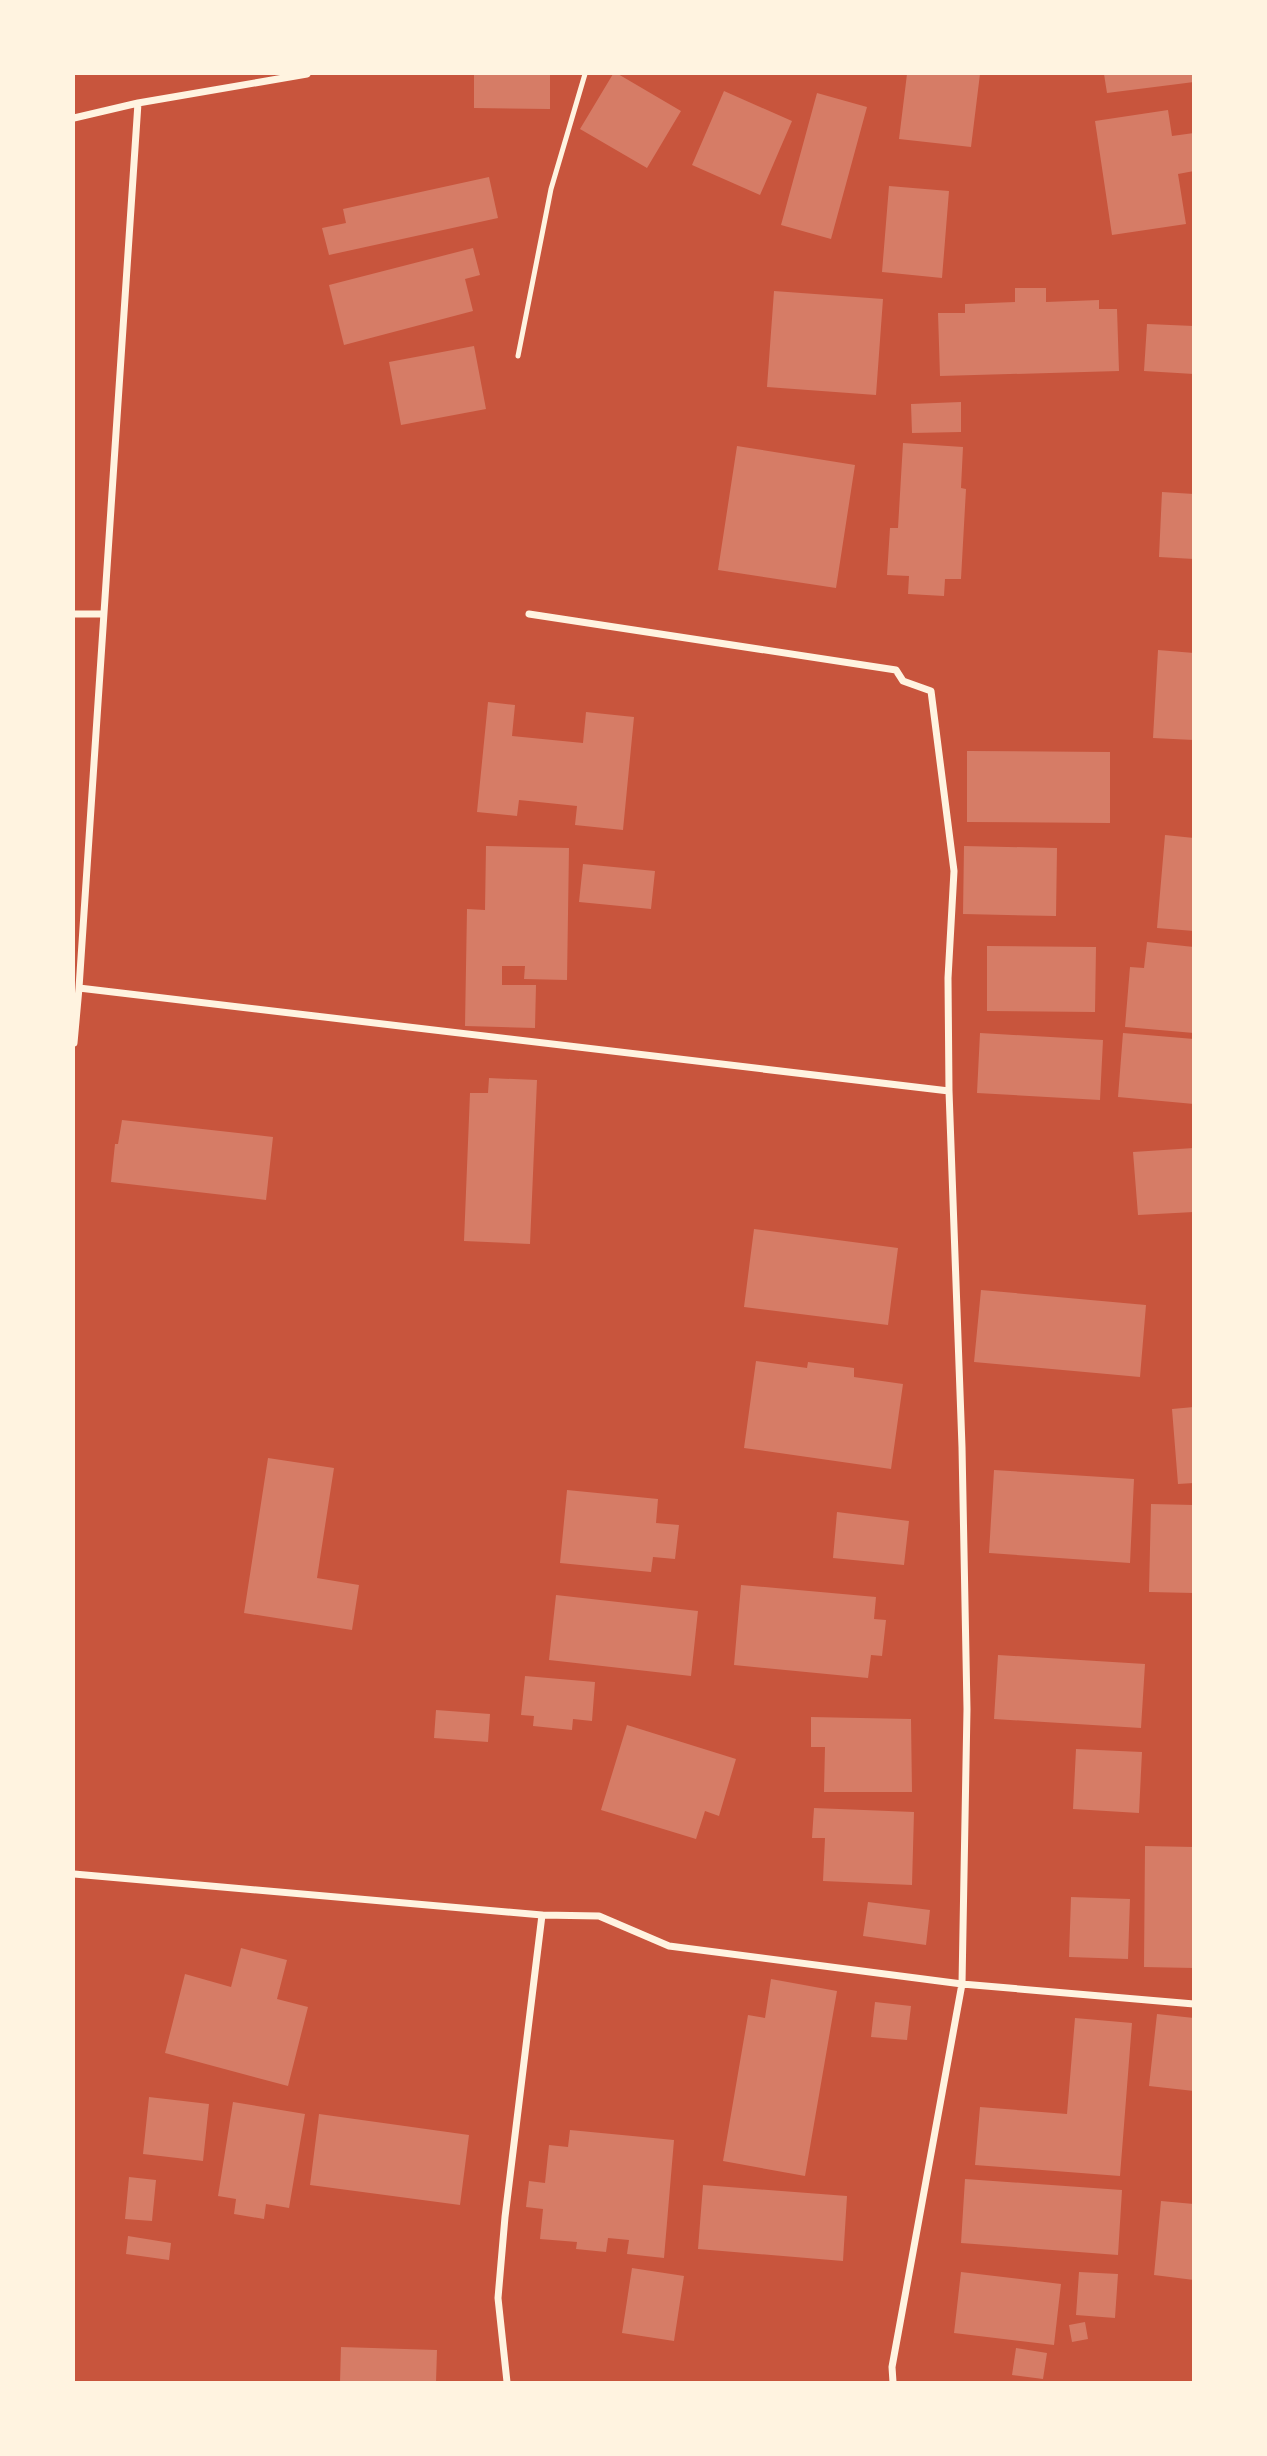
<svg xmlns="http://www.w3.org/2000/svg" width="1267" height="2456" font-family="'Fira Sans Condensed',sans-serif">
	<style>
		.building { fill: #d67c66 }
		.lines { fill: none; stroke-linecap: round; stroke-linejoin: round }
		.service { stroke: #fff3e0; stroke-width: 5 }
		.minor { stroke: #fff3e0; stroke-width: 7 }
	</style>
	<rect width="100%" height="100%" fill="#c8553d"/>
	<path class="building" d="M474,74H550V109L474,108Z
		M613,74H618L681,111L647,168L580,129Z
		M907,74H980L971,147L899,139Z
		M1104,74H1194V82L1107,93Z
		M724,91L792,121L760,195L692,165Z
		M817,93L867,107L831,239L781,225Z
		M1168,110L1172,136L1194,133V171L1178,174L1186,224L1112,235L1095,121Z
		M489,177L498,218L329,255L322,228L346,223L343,209Z
		M889,186L949,191L942,278L882,272Z
		M473,248L480,275L465,279L473,311L344,345L329,285Z
		M1015,288H1046V302L1099,300V309H1117L1119,371L940,376L938,313H965V304L1015,302Z
		M774,291L883,299L876,395L767,387Z
		M1147,324L1194,326V374L1144,371Z
		M474,346L486,409L401,425L389,362Z
		M961,402V432L912,433L911,404Z
		M903,443L963,447L961,488L966,489L961,579H945L944,596L908,594L909,576L887,575L890,528H898Z
		M737,446L855,465L836,588L718,570Z
		M1162,492L1194,494V559L1159,557Z
		M1158,650L1194,653V740L1153,738Z
		M488,702L515,705L512,736L583,743L586,712L634,717L623,830L575,825L577,806L519,800L517,816L477,812Z
		M967,751L1110,752V823L967,822Z
		M1165,835L1194,838V931L1157,928Z
		M486,846L569,848L567,980L524,979L525,966H502V985H536L535,1028L465,1026L467,909L485,910Z
		M964,846L1057,848L1056,916L963,914Z
		M583,864L655,871L651,909L579,902Z
		M1147,942L1194,947V1033L1125,1027L1130,967L1144,968Z
		M987,946L1096,947L1095,1012L987,1011Z
		M980,1033L1103,1040L1100,1100L977,1093Z
		M1123,1033L1194,1039V1104L1118,1097Z
		M489,1078L537,1080L530,1244L464,1241L470,1093H488Z
		M122,1120L273,1137L266,1200L111,1182L115,1144H118Z
		M1194,1148V1212L1138,1215L1133,1152Z
		M754,1229L898,1248L888,1325L744,1307Z
		M981,1290L1146,1305L1140,1377L974,1362Z
		M756,1361L807,1368L808,1362L854,1368V1377L903,1384L891,1469L744,1448Z
		M1194,1407V1483L1178,1484L1172,1409Z
		M268,1458L334,1468L317,1578L359,1585L352,1630L244,1613Z
		M994,1470L1134,1479L1130,1563L989,1553Z
		M567,1490L658,1499L656,1523L679,1525L675,1559L653,1557L651,1572L560,1563Z
		M1151,1504L1194,1505V1593L1149,1592Z
		M837,1512L909,1521L904,1565L833,1558Z
		M741,1585L876,1597L874,1619L886,1620L882,1656L871,1655L868,1678L734,1665Z
		M556,1595L698,1611L691,1676L549,1660Z
		M998,1655L1145,1664L1141,1728L994,1719Z
		M525,1676L595,1682L592,1721L573,1719L572,1730L533,1726L534,1716L521,1715Z
		M436,1710L490,1714L488,1742L434,1738Z
		M811,1717L911,1719L912,1792H824L825,1747H811Z
		M627,1725L736,1759L719,1816L705,1811L696,1839L601,1810Z
		M1076,1749L1142,1752L1139,1813L1073,1809Z
		M814,1808L914,1812L912,1885L823,1881L825,1838H812Z
		M1145,1846L1194,1847V1968L1144,1967Z
		M1071,1897L1130,1899L1128,1959L1069,1957Z
		M868,1902L930,1910L926,1945L863,1936Z
		M241,1948L287,1960L277,1999L308,2007L288,2086L165,2053L185,1974L231,1987Z
		M771,1979L837,1991L805,2176L723,2161L748,2015L765,2018Z
		M875,2002L911,2006L907,2040L871,2037Z
		M1157,2014L1194,2018V2091L1149,2086Z
		M1075,2018L1132,2023L1120,2176L975,2165L980,2107L1067,2114Z
		M149,2097L209,2104L203,2161L143,2154Z
		M233,2102L305,2114L289,2208L266,2204L264,2219L234,2214L236,2199L218,2196Z
		M319,2114L469,2135L460,2205L310,2185Z
		M570,2130L674,2140L664,2258L627,2254L629,2240L608,2238L606,2252L576,2249L577,2242L540,2239L543,2209L526,2207L529,2181L545,2183L549,2145L568,2147Z
		M129,2177L156,2180L152,2221L125,2219Z
		M965,2179L1122,2190L1118,2255L961,2243Z
		M703,2185L847,2196L843,2261L698,2249Z
		M1161,2201L1194,2204V2280L1154,2275Z
		M128,2236L171,2243L169,2260L126,2254Z
		M632,2268L684,2276L674,2341L622,2333Z
		M961,2272L1061,2284L1054,2345L954,2333Z
		M1079,2272L1118,2274L1115,2318L1076,2315Z
		M1085,2322L1088,2339L1072,2342L1069,2325Z
		M341,2347L437,2350L436,2382H340Z
		M1016,2348L1047,2353L1043,2379L1012,2375Z"/>
	<g class="lines">
		<path class="service" d="M518,356L551,189L585,74"/>
		<path class="minor" d="M74,118L138,103L307,74
			M74,614H103
			M529,614L896,670L903,681L931,691L954,871L948,978L949,1091L962,1447L967,1709L962,1984L892,2367L893,2382
			M79,988L949,1091
			M74,1043L79,988L138,103
			M74,1874L542,1915L599,1916L669,1946L962,1984L1194,2004
			M507,2382L498,2298L505,2217L542,1915"/>
	</g>
	<rect width="1267" height="2456" fill="none" stroke="#fff3e0" stroke-width="150"/>
</svg>
